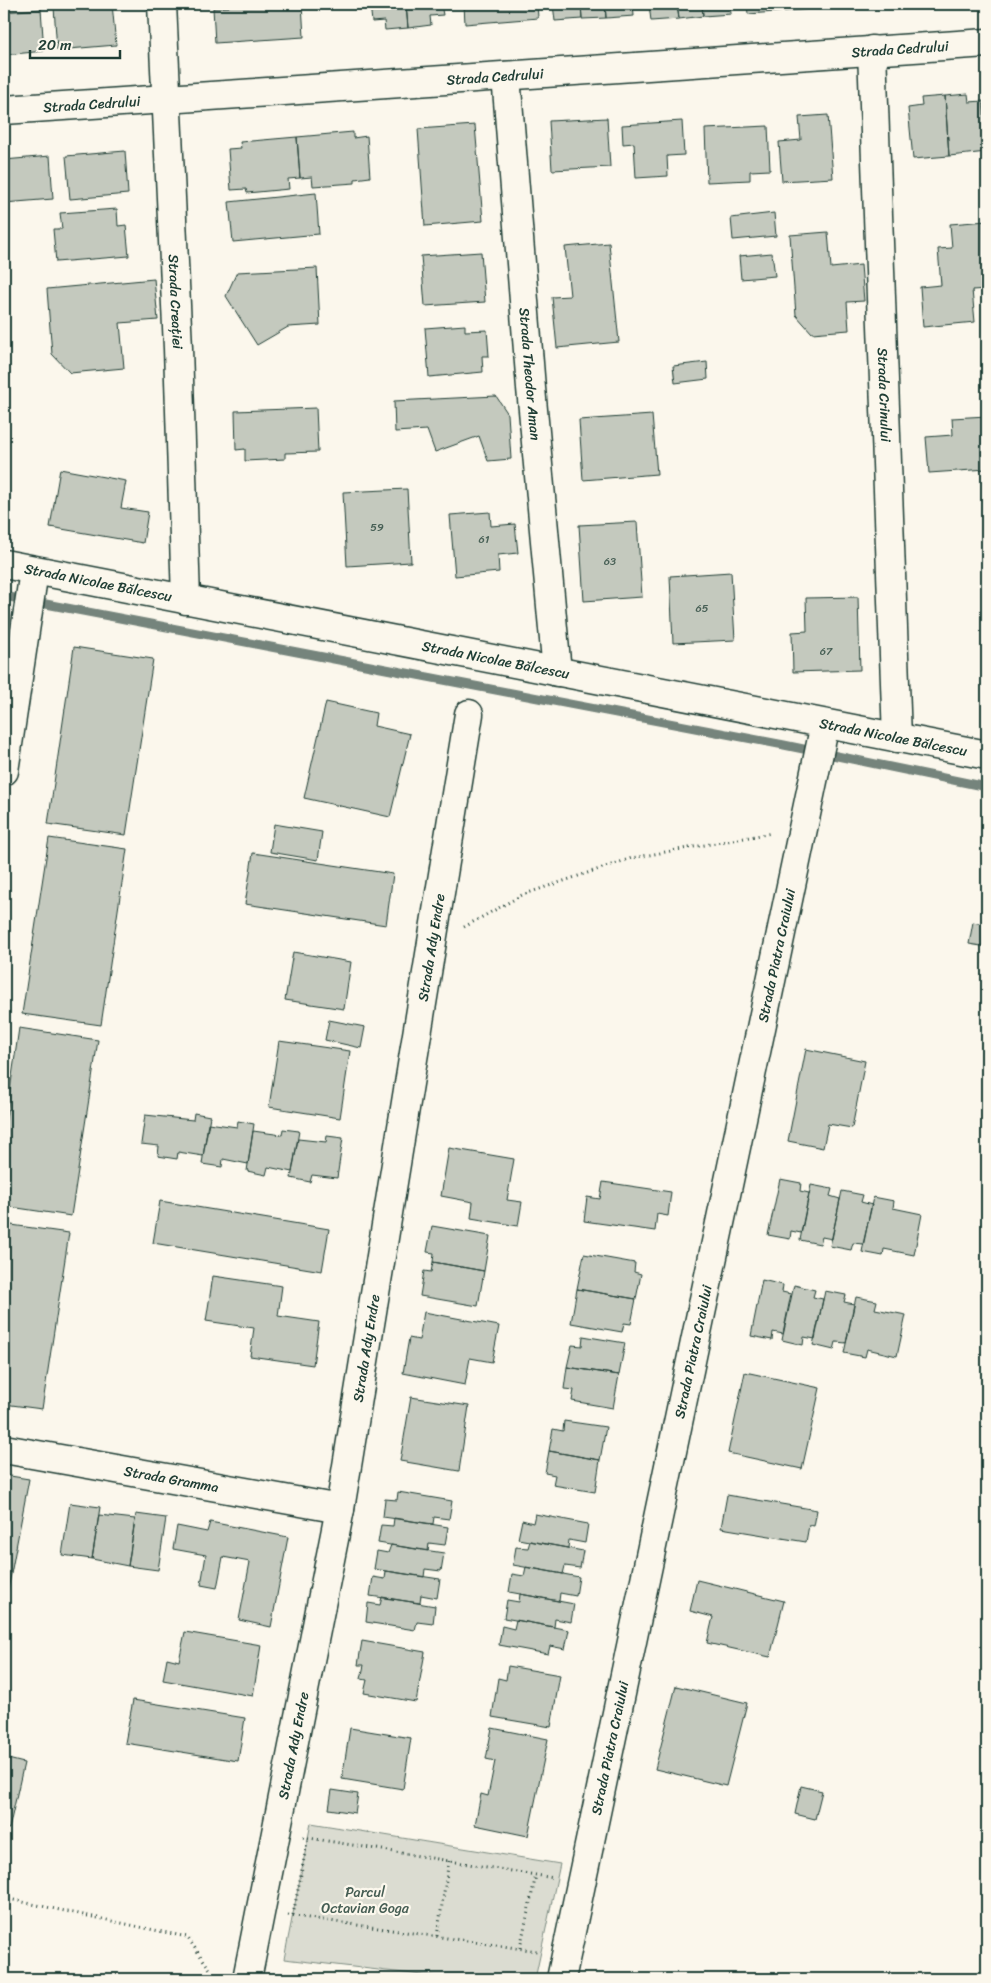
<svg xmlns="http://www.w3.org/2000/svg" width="991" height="1983" font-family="Sriracha,sans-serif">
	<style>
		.green { fill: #dbdcd1; stroke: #7d8c82 }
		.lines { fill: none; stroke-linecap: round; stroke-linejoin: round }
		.stream { stroke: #74847b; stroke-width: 9 }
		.building { fill: #c4c9be; stroke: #1f3d34 }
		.street-casing { stroke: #1f3d34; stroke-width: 31 }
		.secondary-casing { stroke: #1f3d34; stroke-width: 31 }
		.path { stroke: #1f3d34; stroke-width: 3; stroke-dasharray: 1 4; stroke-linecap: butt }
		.street { stroke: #fbf7ec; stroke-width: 28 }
		.secondary { stroke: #fbf7ec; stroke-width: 28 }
		.labels { text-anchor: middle; stroke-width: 4.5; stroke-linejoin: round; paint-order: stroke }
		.number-label { font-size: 11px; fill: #486056 }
		.street-label { font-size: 14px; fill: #1f3d34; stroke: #fbf7ec }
		.park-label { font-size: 14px; fill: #455d53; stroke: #fbf7ec }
	</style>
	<rect width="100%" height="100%" fill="#fbf7ec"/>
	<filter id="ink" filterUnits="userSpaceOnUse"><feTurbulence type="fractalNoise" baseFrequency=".02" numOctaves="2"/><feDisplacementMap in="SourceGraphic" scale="10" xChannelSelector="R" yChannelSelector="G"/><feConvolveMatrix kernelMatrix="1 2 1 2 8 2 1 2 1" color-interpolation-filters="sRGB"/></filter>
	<g filter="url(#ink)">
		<path class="green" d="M311,1823L560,1864L535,1979H456L284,1959Z"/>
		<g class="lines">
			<path class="stream" d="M4,596L784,745L987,787"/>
		</g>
		<path class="building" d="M98,4H112L116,45L57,50L54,7Z
			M229,4H302L304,37L215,43L213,8L229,7Z
			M370,4H406L408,28L385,30L384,21L372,22Z
			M406,4H441L443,15L430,16L431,25L408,28Z
			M464,4H537L538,18L465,24Z
			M553,4H581L582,19L555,21Z
			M581,4H605L606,18L582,19Z
			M605,4H633L634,16L606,18Z
			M649,4H677L679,19L651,21Z
			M677,4H702L703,16L679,19Z
			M702,4H730L731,14L703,16Z
			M747,4H776V12L748,14Z
			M776,4H800V10L776,12Z
			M800,4H828V8L800,10Z
			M843,4H871V6L843,8Z
			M871,4H895V5L871,6Z
			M41,9L44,51L4,55V12Z
			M968,94L969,102L983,101L987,152L949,156L945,96Z
			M945,96L949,156L913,159L908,108L922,106L921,98Z
			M828,115L833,178L782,181L779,142L801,140L799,117Z
			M607,118L610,167L552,170L549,121Z
			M682,121L684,155L667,156L668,176L636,178L634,143L623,144L622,125Z
			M475,125L483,221L425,226L418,129Z
			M768,126L770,170L750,171V180L707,182L705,129Z
			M353,132V138L367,136L370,177L355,179V183L313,186L312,177L300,178L297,137Z
			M297,137L300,178L288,179L289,189L247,193L246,189L231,190L228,149L241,148L240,142Z
			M125,151L128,194L70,199L66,156Z
			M50,156L53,199L4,203V160Z
			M316,193L319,234L233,242L229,202Z
			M117,209L118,226L126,225L129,256L56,262L53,229H62L60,213Z
			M774,213L776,236L733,240L731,218Z
			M987,221V289L972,290L975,322L923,327L920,287L941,285L938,249L952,248L950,224Z
			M828,232L831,268L861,265L864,301L847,302L849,330L812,333L796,315L790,235Z
			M609,243L619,342L557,348L552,297L570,296L565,247Z
			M481,252L485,302L425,306L421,256Z
			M772,253L775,276L741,279L739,256Z
			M317,268L320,325L288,327L257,345L226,296L237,272Z
			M154,279L158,320L120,323L124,368L70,373L52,354L47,289Z
			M465,325V331L487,330L489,356H482L483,372L429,377L425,328Z
			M707,362L708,379L675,383L673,366Z
			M496,396L508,414L511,459L488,461L479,436L435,452L427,430L395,432L394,401Z
			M316,408L318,452L285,453V459L245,461V449L236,450L235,411Z
			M652,415L657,474L583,480L579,420Z
			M987,416V469L929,473L926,437L953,435L952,418Z
			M60,469L126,481L121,508L148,512L143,543L50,527Z
			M407,489L411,562L347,566L343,492Z
			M490,512L491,526L515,524L518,553L498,555L499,572L455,576L450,515Z
			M637,522L642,597L584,601L579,525Z
			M731,572L735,640L673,643L670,576Z
			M858,597L860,670L793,672L792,632L807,631L806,598Z
			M74,647L153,659L126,835L48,824Z
			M326,702L376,713L374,726L410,734L390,817L304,798Z
			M274,824L322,832L318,860L270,852Z
			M49,838L127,849L101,1025L22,1014Z
			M253,853L393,874L386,925L245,904Z
			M973,922L987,925V947L969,944Z
			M293,952L351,962L344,1009L285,1000Z
			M329,1020L365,1027L361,1048L325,1040Z
			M19,1028L98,1040L71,1216L4,1206V1132Z
			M279,1041L350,1051L340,1118L269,1107Z
			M806,1049L865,1061L852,1128L828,1124L823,1148L788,1141Z
			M194,1113L210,1116L203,1156L178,1152L177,1159L158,1156L159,1146L141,1144L145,1115L193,1120Z
			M238,1121L254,1124L248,1164L223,1159L222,1167L202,1164L208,1123L237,1127Z
			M283,1129L299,1131L292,1172L268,1167L266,1175L247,1171L253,1131L282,1135Z
			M327,1136L343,1138L337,1178L312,1175L310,1182L291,1178L298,1139L326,1142Z
			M449,1148L514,1159L507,1200L522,1202L518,1226L471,1218L473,1202L441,1196Z
			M780,1179L801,1183L800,1191L809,1193L801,1233L791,1231L790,1239L768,1235Z
			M603,1182L671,1192L668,1216L657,1214L655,1231L584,1221L587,1197L600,1199Z
			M811,1185L832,1189L830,1196L840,1199L832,1239L822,1237L820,1244L800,1240Z
			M842,1191L863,1195L861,1202L872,1205L863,1244L853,1243L851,1250L830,1246Z
			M873,1197L894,1201L893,1208L922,1214L914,1255L884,1249L883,1256L862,1252Z
			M160,1201L329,1229L322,1271L153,1243Z
			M4,1224L69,1233L42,1409L4,1404Z
			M432,1226L490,1236L484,1271L433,1262L434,1253L427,1252Z
			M584,1254L635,1263L634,1272L641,1274L636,1299L577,1289Z
			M433,1262L484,1271L478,1306L420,1296L424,1271L431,1272Z
			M213,1276L282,1286L278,1316L319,1322L313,1365L250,1356L254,1328L206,1321Z
			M762,1280L783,1285L782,1292L791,1294L783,1334L773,1332L772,1340L751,1336Z
			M794,1285L815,1290L813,1297L823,1299L815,1339L804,1337L803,1345L782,1340Z
			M577,1289L636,1299L631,1324L624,1323L622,1332L571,1323Z
			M825,1291L846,1295L844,1302L854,1304L846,1343L836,1342L834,1350L813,1345Z
			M856,1297L877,1301L875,1309L906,1315L897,1356L867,1349L865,1357L844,1353Z
			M424,1312L499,1326L492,1362L470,1358L465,1385L403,1373L409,1338L419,1340Z
			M583,1336L625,1343L619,1375L567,1367L572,1345L582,1346Z
			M567,1367L619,1375L613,1408L572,1401L574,1390L564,1389Z
			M745,1372L820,1388L802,1469L728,1453Z
			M411,1397L469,1406L459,1471L400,1461Z
			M564,1421L606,1427L600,1460L549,1451L553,1429L563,1431Z
			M549,1451L600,1460L595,1492L553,1485L555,1475L545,1473Z
			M4,1475L29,1479L4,1611Z
			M398,1492L452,1501L449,1519L434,1517L433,1524L383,1517L385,1499L397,1500Z
			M727,1495L817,1510L814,1526L809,1525L806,1542L721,1528Z
			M70,1503L100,1507L92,1559L62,1555Z
			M136,1514L166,1518L158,1570L128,1566Z
			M535,1514L588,1524L585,1543L569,1540L568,1548L518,1539L522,1520L533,1523Z
			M99,1515L135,1519L128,1566L92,1559Z
			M394,1518L448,1527L445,1545L429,1543L428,1551L378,1543L381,1525L393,1526Z
			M210,1522L288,1537L271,1627L239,1620L250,1562L223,1557L217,1588L201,1585L206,1555L173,1549L177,1526L207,1532Z
			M530,1541L583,1551L580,1568L565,1566L563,1574L513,1565L516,1547L528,1548Z
			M391,1545L444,1553L441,1571L425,1569L424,1577L374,1569L377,1551L388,1553Z
			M526,1567L579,1577L576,1596L560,1593L559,1601L509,1592L512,1574L524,1576Z
			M386,1571L440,1579L437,1598L421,1595L420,1603L370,1596L373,1577L385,1579Z
			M697,1580L784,1601L770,1657L707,1643L713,1617L690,1611Z
			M520,1594L574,1604L571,1622L555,1619L554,1627L504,1618L507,1600L519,1602Z
			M382,1597L435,1606L433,1624L417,1622L415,1630L366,1622L368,1603L380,1605Z
			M516,1620L569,1630L565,1649L550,1646L548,1654L499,1645L502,1626L514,1629Z
			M185,1632L261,1645L253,1696L163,1680L167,1658L179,1661Z
			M362,1641L425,1652L416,1702L364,1693L367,1680L361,1679L364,1665H358Z
			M508,1666L560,1675L551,1727L492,1717L498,1678L506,1680Z
			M676,1686L747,1703L726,1786L655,1769Z
			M133,1700L245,1718L238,1761L125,1743Z
			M350,1728L411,1738L403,1789L342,1779Z
			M492,1728L548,1739L528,1836L475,1825L481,1794L488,1796L495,1761L486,1759Z
			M4,1758L24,1763L9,1829L4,1828Z
			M801,1786L822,1791L815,1819L795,1814Z
			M332,1790L358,1794L355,1813L329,1809Z"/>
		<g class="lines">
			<g class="street-casing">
				<g id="street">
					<path id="s1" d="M162,4L178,348L186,600"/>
					<path id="s2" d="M872,50L897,738"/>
					<path id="s3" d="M506,76L531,388L557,672"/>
					<path id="s4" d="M4,110L987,43"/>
					<path id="s5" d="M4,1449L340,1509"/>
					<path id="s6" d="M247,1979L340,1509L469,714"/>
					<path id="s7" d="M561,1979L825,724"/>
				</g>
			</g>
			<g class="secondary-casing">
				<g id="secondary">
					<path id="s8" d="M4,564L987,755"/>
					<path d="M4,771L34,571"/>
				</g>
			</g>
			<path class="path" d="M464,927L522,895L632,858L772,833
				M303,1837L554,1878
				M4,1898L187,1937L217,1979
				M288,1915L537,1951
				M293,1915L308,1838
				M437,1936L449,1861
				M520,1948L536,1875"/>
			<use href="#street" class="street"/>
			<use href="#secondary" class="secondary"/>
		</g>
	</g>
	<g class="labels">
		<g class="number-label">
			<text x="377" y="531">59</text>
			<text x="484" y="543">61</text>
			<text x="610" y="565">63</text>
			<text x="702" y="612">65</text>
			<text x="826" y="655">67</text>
		</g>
		<g class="street-label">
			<text dy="5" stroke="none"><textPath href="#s4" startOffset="898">Strada Cedrului</textPath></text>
			<text dy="5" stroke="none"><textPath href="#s4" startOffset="492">Strada Cedrului</textPath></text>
			<text dy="5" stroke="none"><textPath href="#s4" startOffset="88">Strada Cedrului</textPath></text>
			<text dy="5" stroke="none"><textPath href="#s1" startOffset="298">Strada Creației</textPath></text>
			<text dy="5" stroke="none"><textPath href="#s3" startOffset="299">Strada Theodor Aman</textPath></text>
			<text dy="5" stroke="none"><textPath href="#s2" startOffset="345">Strada Crinului</textPath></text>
			<text dy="5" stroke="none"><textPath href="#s8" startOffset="96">Strada Nicolae Bălcescu</textPath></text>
			<text dy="5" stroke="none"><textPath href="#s8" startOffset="501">Strada Nicolae Bălcescu</textPath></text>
			<text dy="5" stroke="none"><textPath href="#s8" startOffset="906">Strada Nicolae Bălcescu</textPath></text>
			<text dy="5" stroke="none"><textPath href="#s6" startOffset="1048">Strada Ady Endre</textPath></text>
			<text dy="5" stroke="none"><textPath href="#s7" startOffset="1046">Strada Piatra Craiului</textPath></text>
			<text dy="5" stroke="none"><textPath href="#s6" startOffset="642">Strada Ady Endre</textPath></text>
			<text dy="5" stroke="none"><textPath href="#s7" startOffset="641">Strada Piatra Craiului</textPath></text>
			<text dy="5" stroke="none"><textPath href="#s5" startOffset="170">Strada Gramma</textPath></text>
			<text dy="5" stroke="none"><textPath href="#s6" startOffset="238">Strada Ady Endre</textPath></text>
			<text dy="5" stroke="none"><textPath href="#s7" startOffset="236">Strada Piatra Craiului</textPath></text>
		</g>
		<g class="park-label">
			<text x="365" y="1897">Parcul<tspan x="365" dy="16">Octavian Goga</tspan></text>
		</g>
	</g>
	<rect width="991" height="1983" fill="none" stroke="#fbf7ec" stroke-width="20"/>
	<rect x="10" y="10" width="971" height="1963" fill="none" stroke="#1f3d34" stroke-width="2" filter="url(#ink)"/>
	<path d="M30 50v8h90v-8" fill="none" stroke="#1f3d34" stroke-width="2.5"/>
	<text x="38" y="50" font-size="15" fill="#1f3d34" stroke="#fbf7ec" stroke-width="4" paint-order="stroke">20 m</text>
</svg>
